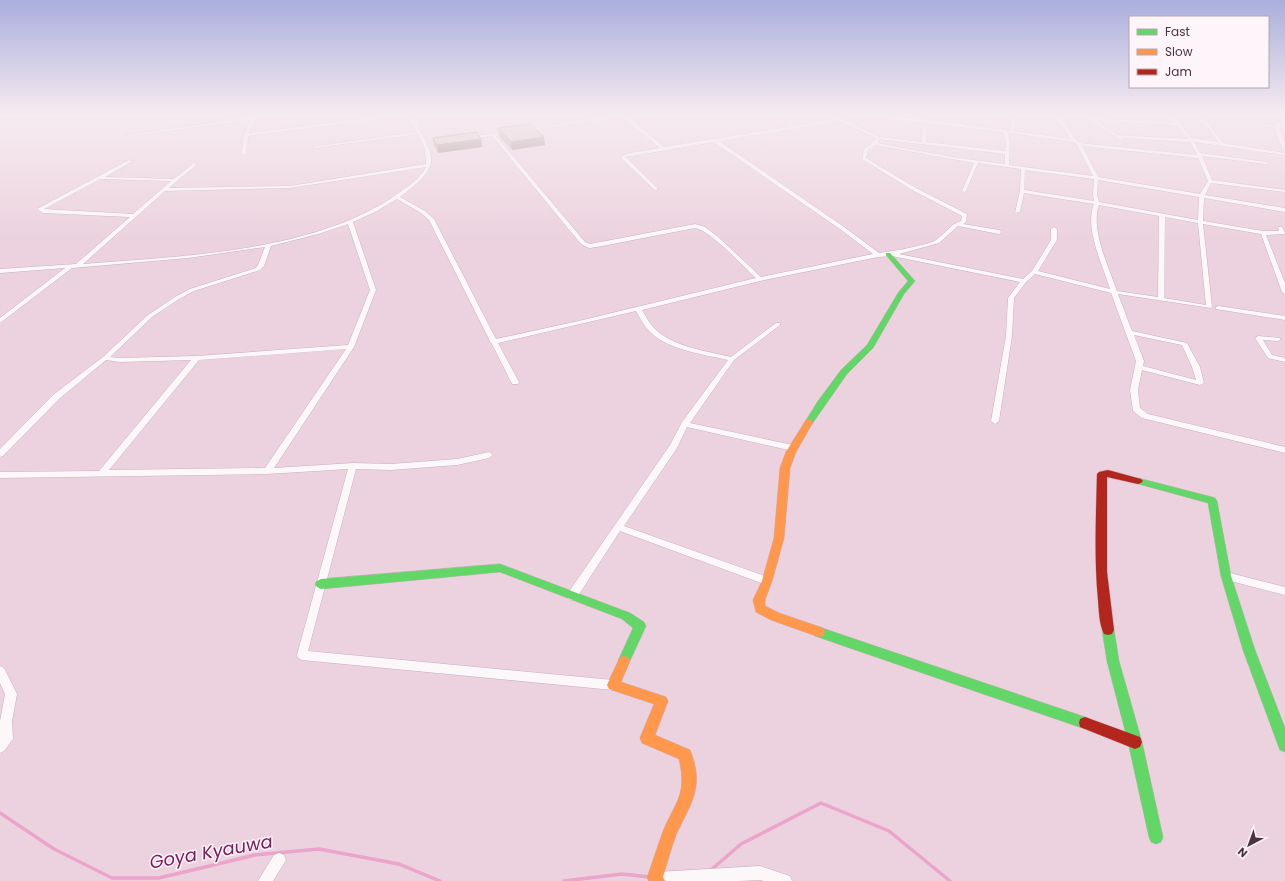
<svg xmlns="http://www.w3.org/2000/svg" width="1285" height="881" font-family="Poppins,sans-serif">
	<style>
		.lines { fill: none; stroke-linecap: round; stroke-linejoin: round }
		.stream { stroke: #eba4ca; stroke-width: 3.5 }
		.street-casing { stroke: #c9b0bc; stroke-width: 1 }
		.fast-casing { stroke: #c9b0bc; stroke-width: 1 }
		.slow-casing { stroke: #c9b0bc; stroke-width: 1 }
		.jam-casing { stroke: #c9b0bc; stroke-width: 1 }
		.street { fill: #fcf8fa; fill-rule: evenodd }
		.fast { fill: #63d668; fill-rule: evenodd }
		.slow { fill: #ff974d; fill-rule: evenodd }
		.jam { fill: #b3261e; fill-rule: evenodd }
		.wall { fill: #bba4a3 }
		.shaded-wall { fill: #988685 }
		.building { fill: #d9bfbe; stroke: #988685 }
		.labels { text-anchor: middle; stroke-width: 3; stroke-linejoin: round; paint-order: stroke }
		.near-water-label { font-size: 18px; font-style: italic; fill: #81195b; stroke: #fdf5f9 }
	</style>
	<rect width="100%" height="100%" fill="#ecd2de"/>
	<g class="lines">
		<path class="stream" d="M0,813L54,849L112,878H159L255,855L319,849L399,864L440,881
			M711,870L741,844L821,803L889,831L950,881
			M564,881L622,874L650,877"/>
		<g class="street-casing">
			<path id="street" d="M261,116H274L256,119L251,126L249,133L385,116H399L248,136L246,154L244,155L242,154L244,135L251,120L129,136L127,135Z
				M408,116H412C436,160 443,164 400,197L425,211L434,219L496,339L583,320L756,278C741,265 713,232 695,228L597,247L589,248L581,244L492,136L470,139H469V137L499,133V135L496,136L585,242L590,244L695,224L705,227L717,236L761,277L873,254L840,229L714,142L626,157L657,188V190H655L622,159V156L630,153L660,148L622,117L525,131L523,130L611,116H627L664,147L837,119L831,116H837L879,137L922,142L923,127L925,126L927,127L926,142L1005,151L1006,142L1003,132L863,116C912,116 962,124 1010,131L1011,120L1013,119L1015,120L1014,131L1071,139L1059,121L1053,116C1066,116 1070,137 1080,143L1197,155L1190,142L1122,138L1123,139L1121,140L1089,119L1091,118L1175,123L1169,116H1174L1180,123L1191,138L1218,142L1208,128L1194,116H1199L1210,126L1223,143L1285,153V155L1194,142L1200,153L1267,162L1269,163L1267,164L1201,156L1203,157V158L1212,180L1285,190V192L1211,183L1205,195L1285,208V212L1204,198L1203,221L1263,231H1279L1278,227H1282L1285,233L1284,234L1266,235L1285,283V294L1282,292L1261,234L1203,224L1212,307L1211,308L1118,294L1132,331L1187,343L1200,367L1204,383L1200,385L1142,370L1138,390L1140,408L1148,414L1285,447V453L1142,418L1133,411L1130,390L1136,361L1111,293L1035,274L1026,282L1014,298L1012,336L999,421L995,424L991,421L1006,336L1008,298L1020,282L892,256L878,257L760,281L642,310C646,316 649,323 654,328C673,347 706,351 731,357L776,323H780V325L734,360L690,423L793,445L797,448L793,451L687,427L677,448L624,526L770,578L772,581L770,584L767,585L764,584L620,531L576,599L572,600L568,599L567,596L568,593L670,445L682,422L728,360C702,354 669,350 650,332C644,326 640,318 636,311L498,343L519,382L518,384H512L492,344L490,342V341L429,220L421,213L397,199L377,211L353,222L376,290L354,347L274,468L353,463L391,464L457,459L489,452L493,455L489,458L457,465L391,470L356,469L308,651L613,680L617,681L619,685L617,689L613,690L302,660L298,658L297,655L348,469L267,474L0,478V472L99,471L191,360L120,362L106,360L59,399L3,456L0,457V449L53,395L103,357L148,315L175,297L190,289L256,268L258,265L265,247L188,258L72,268L0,323V318L65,268L0,273V269L76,264L130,217L43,213L37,209L129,160L133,161L105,177L174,179L194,163L196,164V165L169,188L290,186L426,164L425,149L418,134L314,148L312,147L417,132ZM1095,120L1177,125L1188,139L1117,135ZM840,121L876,138L872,143L864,149L862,159L912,190L962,216L961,221C950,224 945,234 936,240C928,245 890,252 879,253L844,227L719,141ZM1008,133L1073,142L1077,145L1093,176L1009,165L1010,142ZM879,139L1005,154V164L958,158L877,143ZM875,145L974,163L962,191L964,192L966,191L978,163L1021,169L1020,191L1015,213L1020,212L1024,193L1094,204C1084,228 1103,266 1110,289L1038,271L1057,240V229L1054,227L1051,229V240L1032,271L1023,279L899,254L939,243L958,226L999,234L1002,232L999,230L963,224L966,222L967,214L916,188L866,158L868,150ZM1082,146L1198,158L1208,181L1200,194L1098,177ZM426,167C421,178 410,185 400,192C385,204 367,212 350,220C266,254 172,257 83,264L165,191L290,188ZM1025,170L1094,179L1093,195L1094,201L1024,190ZM100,179L171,181L133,214L44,209ZM1098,180L1199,197L1198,220L1099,202L1097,195ZM1099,205L1159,216L1158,297L1117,291C1109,268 1090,228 1099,205ZM1165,217L1198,223L1206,305L1164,298ZM348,224L370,290L348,345L197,356L120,358L110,357L152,317L179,299L194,291L260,270L264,266L271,246L318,234ZM1134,335L1182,345L1192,367L1196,380L1143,366L1144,361ZM346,349L265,468L109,470L199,360Z
				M1277,123H1285V125H1280C1280,134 1285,141 1285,150L1283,149L1276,132V128L1249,125L1251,124L1276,126Z
				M1218,306L1285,316V320L1216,309V307Z
				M1258,336L1280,338V340L1278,341L1263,340L1272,355L1285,358V362L1268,358L1255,338Z
				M1226,572L1285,587V595L1223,579L1221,576L1223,573Z
				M0,666L4,668L17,694L12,721L13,739L4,751L0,753V721L5,694L0,683Z
				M279,853L284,855L286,860L273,881H258L274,855Z
				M760,866L790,876L792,881H764L760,880L738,881H651L650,879L652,874L657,872Z"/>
		</g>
		<g class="fast-casing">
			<path id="fast" d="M886,253H890L915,281L904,294L873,348L847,374L812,424H806L805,422L818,401L841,370L867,345L898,293L908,281L886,255Z
				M1138,478L1212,497L1215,498L1217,501L1231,576L1255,650L1285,728V752L1280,750L1278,745L1243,650L1221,576L1208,503L1135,483L1133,481L1135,479Z
				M500,564L630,613L644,622L646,626L628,665L624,666L620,665L618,661L633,628L622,619L500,572L321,589L317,587L315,584L317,581L321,579Z
				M1108,625L1112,626L1114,630L1119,661L1142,742L1163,837L1161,842L1156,844L1151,842L1149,837L1128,742L1107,661L1102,630L1104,626Z
				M819,627L1085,717L1090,719L1091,723L1090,727L1085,729L815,636L813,632L815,628Z"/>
		</g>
		<g class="slow-casing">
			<path id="slow" d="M809,419L813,422L796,452L790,468L784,538L772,581L765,600V606L779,613L823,628L825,632L823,636L819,637L771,620L756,612L753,600L762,581L774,538L780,468L786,452L806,420Z
				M624,656L628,657L630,661L621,682L666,697L668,701L655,735L690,750C705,787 691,803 676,835C671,849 667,863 663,877L665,881H649L647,878C652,863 657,849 662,834C674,803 688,796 679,759L642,743L640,738L654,704L609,689L607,685L620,657Z"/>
		</g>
		<g class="jam-casing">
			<path id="jam" d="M1108,470L1141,479L1143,481L1141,483L1138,484L1107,477V572L1114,630L1112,634L1108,635L1104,634C1099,624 1099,611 1098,600C1094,558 1096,516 1097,474L1099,472Z
				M1085,717L1140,737L1142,742L1140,747L1135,749L1080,727L1079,723L1080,719Z"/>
		</g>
		<use href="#street" class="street"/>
		<use href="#fast" class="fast"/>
		<use href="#slow" class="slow"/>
		<use href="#jam" class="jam"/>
	</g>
	<path class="wall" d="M498,128L545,145L512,150L499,136Z
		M433,138L481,139L482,147L438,153L434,146Z"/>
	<path class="shaded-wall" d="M544,137L545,145L512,150L511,142Z
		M481,139L482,147L438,153L437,145Z"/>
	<path class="building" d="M531,124L544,137L511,142L498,128Z
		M476,132L481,139L437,145L433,138Z"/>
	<linearGradient id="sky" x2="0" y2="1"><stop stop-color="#a9aedc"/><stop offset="0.48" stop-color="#f6ebf0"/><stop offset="1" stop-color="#f6ebf0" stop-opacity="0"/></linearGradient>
	<rect width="1285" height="240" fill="url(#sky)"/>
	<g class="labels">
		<g class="near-water-label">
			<text transform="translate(211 852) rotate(-10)" y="6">Goya Kyauwa</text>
		</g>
	</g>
	<rect x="1129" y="16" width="140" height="72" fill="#fdf5f9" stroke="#b7a6af"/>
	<rect x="1137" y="29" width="20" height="6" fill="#63d668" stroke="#b7a6af"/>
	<text x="1165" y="36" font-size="12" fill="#4f3040">Fast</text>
	<rect x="1137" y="49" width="20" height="6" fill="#ff974d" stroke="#b7a6af"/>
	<text x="1165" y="56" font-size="12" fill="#4f3040">Slow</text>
	<rect x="1137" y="69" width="20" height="6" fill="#b3261e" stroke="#b7a6af"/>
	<text x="1165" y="76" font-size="12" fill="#4f3040">Jam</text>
	<g transform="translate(1249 845) rotate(221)" stroke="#fdf5f9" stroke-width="3" paint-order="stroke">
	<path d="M0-3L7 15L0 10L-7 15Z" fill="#4f3040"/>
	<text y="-6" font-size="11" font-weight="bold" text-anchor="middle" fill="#4f3040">N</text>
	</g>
</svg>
